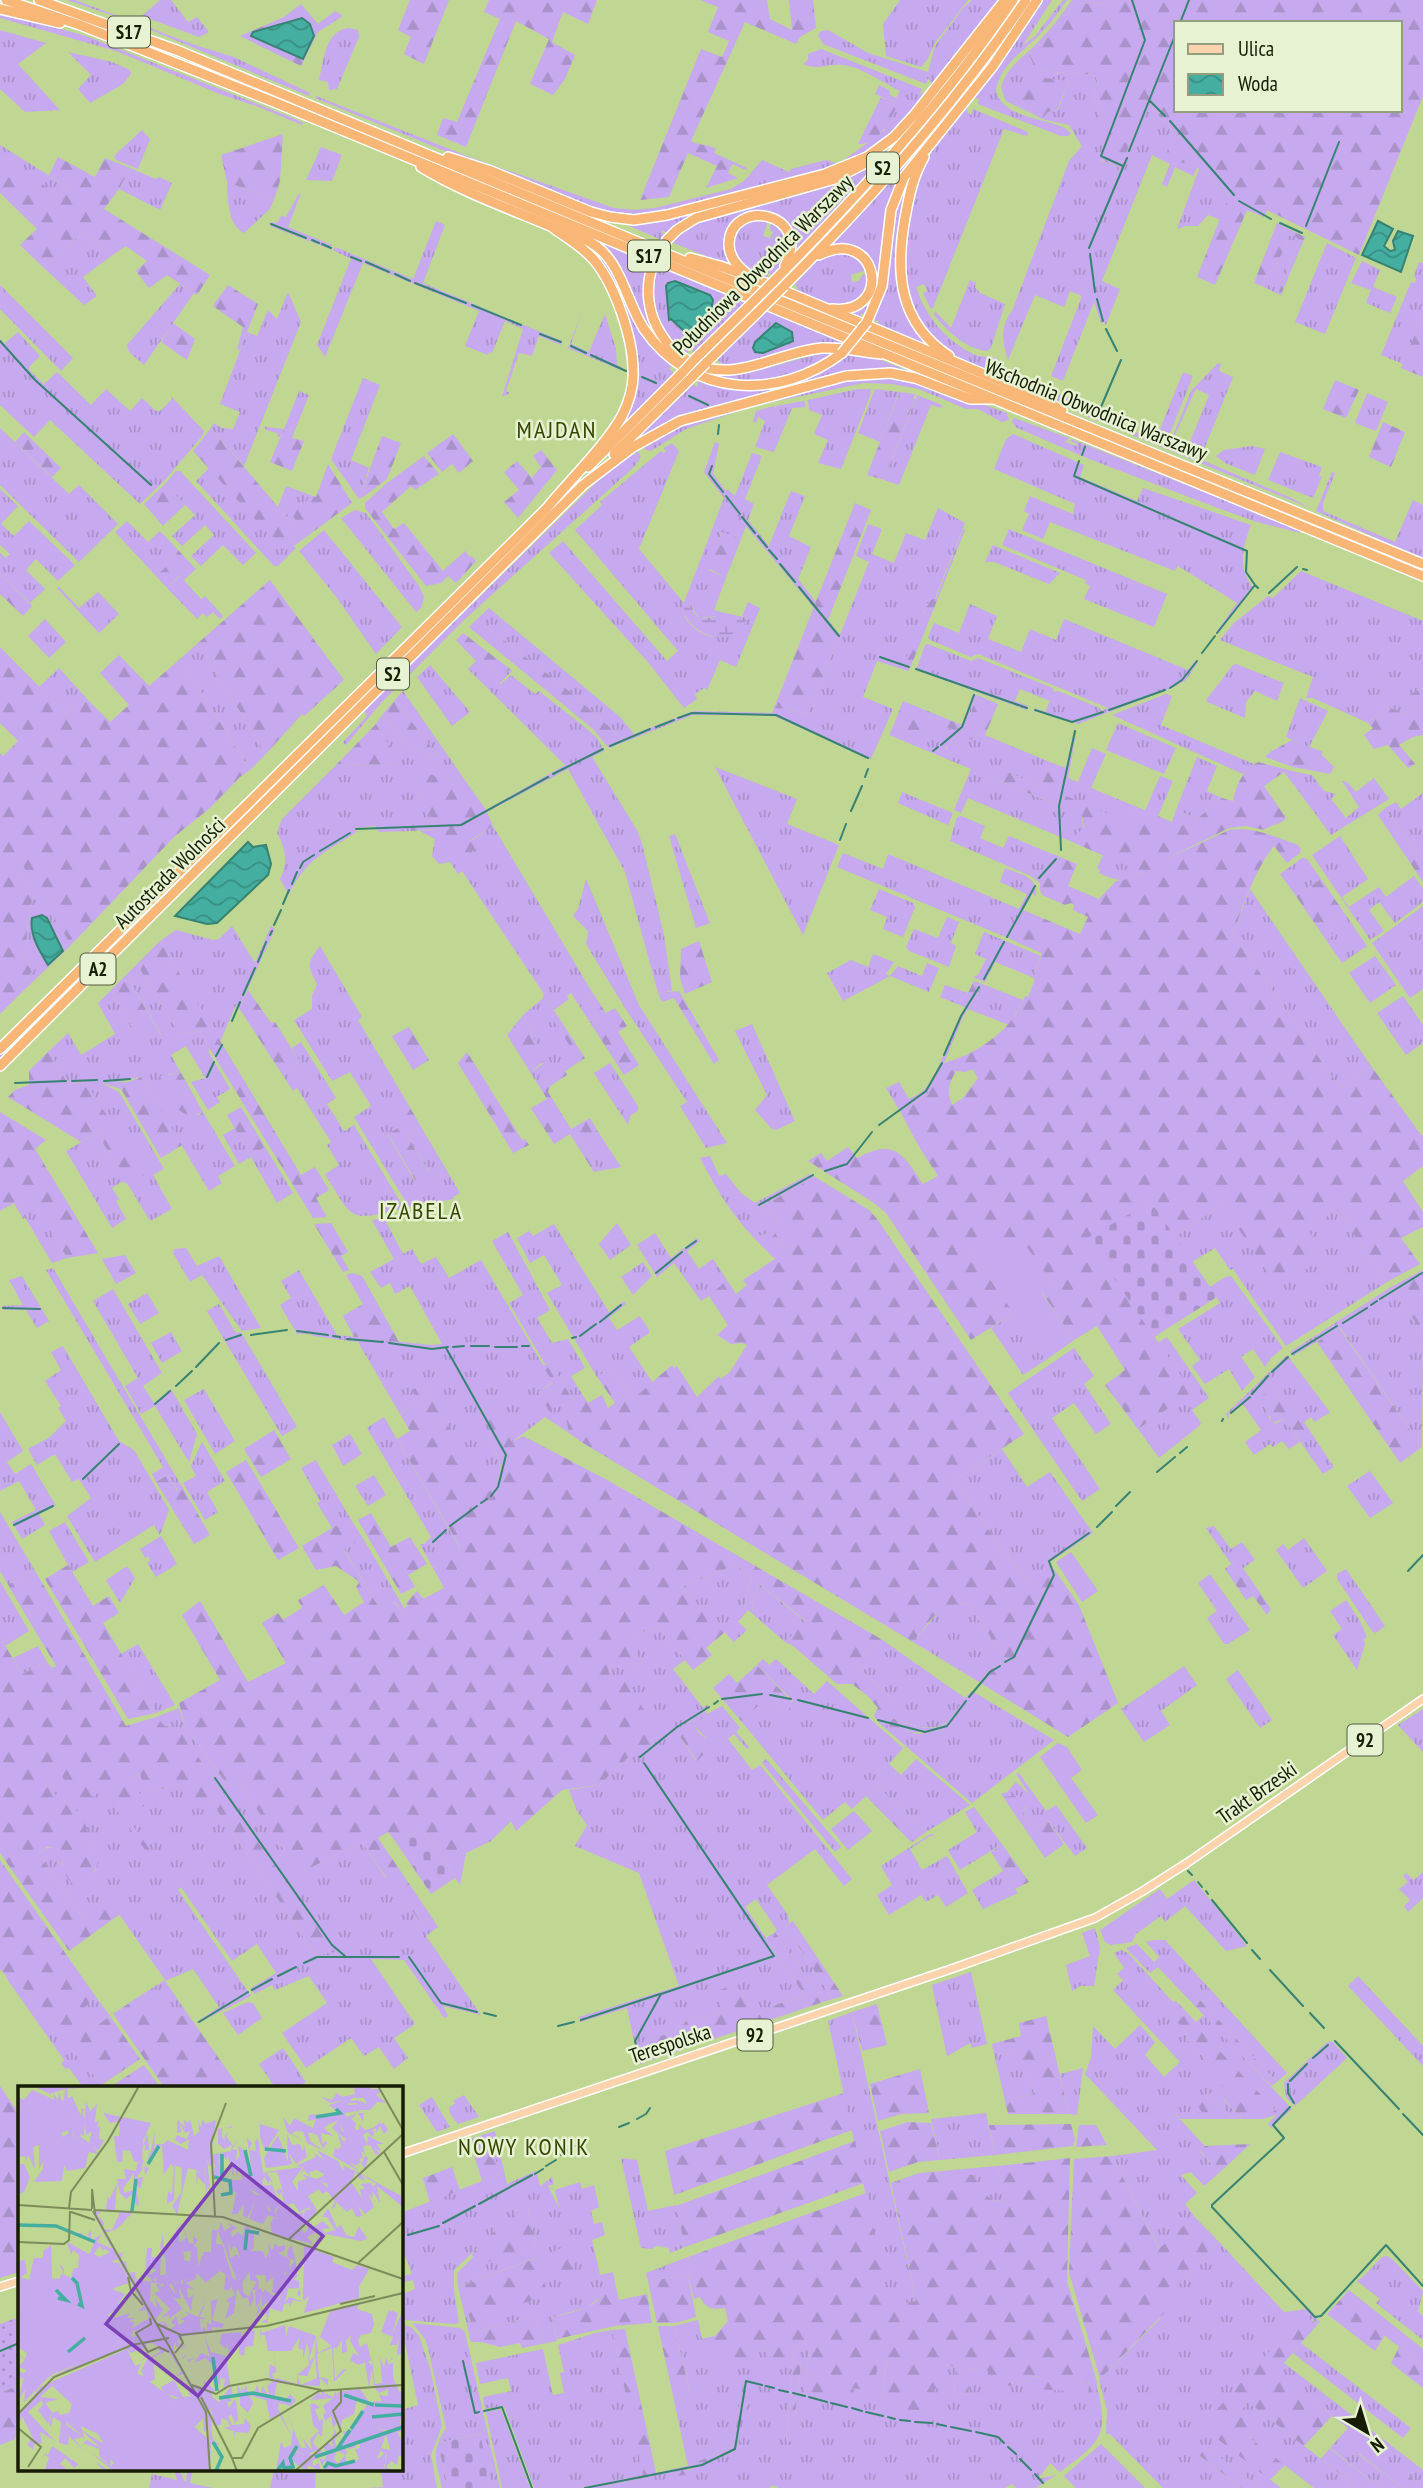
<svg xmlns="http://www.w3.org/2000/svg" width="1423" height="2488" font-family="'PT Sans Narrow',sans-serif">
	<style>
		.grass { fill: url(#grass-tufts); fill-rule: evenodd }
		.forest { fill: url(#forest-firs); fill-rule: evenodd }
		.wetland { fill: url(#wetland-marsh) }
		.cemetery { fill: url(#cemetery-stones) }
		.park { fill: url(#park-dots) }
		.pitch { fill: #c6a9ee }
		.water { fill: url(#water-waves); stroke: #368372; stroke-width: 2 }
		.lines { fill: none; stroke-linecap: round; stroke-linejoin: round }
		.stream { stroke: #368372; stroke-width: 2 }
		.primary-casing { stroke: #fff; stroke-width: 10 }
		.motorway-casing { stroke: #fff; stroke-width: 12 }
		.primary { stroke: #fbd3ad; stroke-width: 7 }
		.motorway { stroke: #f8b677; stroke-width: 9 }
		.motorway-bridge-casing { stroke: #fff; stroke-width: 12; stroke-linecap: butt }
		.motorway-bridge { stroke: #f8b677; stroke-width: 9 }
		.labels { text-anchor: middle; stroke-width: 5; stroke-linejoin: round; paint-order: stroke }
		.shield { fill: #e6f2d1; stroke: #545d42; stroke-width: 2 }
		.shield-label { font-size: 19px; font-weight: bold; fill: #161d04 }
		.street-label { font-size: 21px; fill: #161d04; stroke: #e6f2d1 }
		.quarter-label { font-size: 24px; letter-spacing: 2px; fill: #364700; stroke: #e6f2d1 }
		.inset-river { fill: none; stroke: #44afa1; stroke-width: 3.5 }
		.inset-road { fill: none; stroke: #7c8c5a; stroke-width: 2 }
		.view { fill: #7c41b7; fill-opacity: 0.15; stroke: #7c41b7; stroke-width: 3.5 }
		.inset-edge { fill: none; stroke: #161d04; stroke-width: 3.5 }
	</style>
	<defs>
		<pattern id="grass-tufts" width="24" height="20" patternUnits="userSpaceOnUse" patternTransform="scale(1.75)"><rect width="24" height="20" fill="#c6a9ee"/><path d="M3 7l-1-3M5 7V3M7 7l1-3M15 17l-1-3M17 17v-4M19 17l1-3" fill="none" stroke="#a991ca"/></pattern>
		<pattern id="forest-firs" width="22" height="20" patternUnits="userSpaceOnUse" patternTransform="scale(1.75)"><rect width="22" height="20" fill="#c6a9ee"/><path d="M5 1l3.5 6h-7zM16 11l3.5 6h-7z" fill="#a991ca"/></pattern>
		<pattern id="wetland-marsh" width="20" height="14" patternUnits="userSpaceOnUse" patternTransform="scale(1.75)"><rect width="20" height="14" fill="#c6a9ee"/><path d="M1 5h8M5 5V1M11 12h8M15 12V8" fill="none" stroke="#a991ca"/></pattern>
		<pattern id="cemetery-stones" width="16" height="16" patternUnits="userSpaceOnUse" patternTransform="scale(1.75)"><rect width="16" height="16" fill="#c6a9ee"/><path d="M2 7V4a2 2 0 0 1 4 0v3zM10 15v-3a2 2 0 0 1 4 0v3z" fill="#a991ca"/></pattern>
		<pattern id="park-dots" width="8" height="8" patternUnits="userSpaceOnUse" patternTransform="scale(1.75)"><rect width="8" height="8" fill="#c6a9ee"/><path d="M2 2h.1M6 6h.1" fill="none" stroke="#a991ca" stroke-width="1.8" stroke-linecap="round"/></pattern>
		<pattern id="water-waves" width="16" height="10" patternUnits="userSpaceOnUse" patternTransform="scale(1.75)"><rect width="16" height="10" fill="#44afa1"/><path d="M0 5q4-4 8 0t8 0" fill="none" stroke="#388e81"/></pattern>
	</defs>
	<rect width="100%" height="100%" fill="#c0d693"/>
	<path class="grass" d="M67,0H75L198,46L234,57L310,93L309,96L132,22Z
		M160,0H171L188,22L197,17L209,32L199,37L142,16Z
		M900,0H968L935,43L927,60L921,67L886,56L883,24Z
		M972,0H1000L972,33L933,86L928,78L926,84L823,44L818,35L821,31L828,30L868,53L928,72L935,46L963,8Z
		M1043,0H1052L1023,45L1035,36L1063,0H1067C1058,12 1050,25 1039,35C1023,52 998,66 996,92C1007,123 1056,116 1071,133L1068,136H1061L978,104L979,98L974,99L1014,45Z
		M1072,0H1117L1113,4L1073,3L1046,38L1028,54L1039,71L1095,75L1098,84L1093,94L1101,118L1112,125L1100,160L1120,168L1149,98L1152,100L1150,106L1178,136L1171,144L1197,167L1193,176L1175,167L1167,187L1162,184L1170,164L1152,155L1102,281L1120,289L1106,325L1104,322L1101,323L1094,302L1063,381L1051,376L1082,296L1070,291L1064,307L1035,295L1008,360C1002,343 1000,325 1012,311L1069,161L1082,146L1069,125L1042,119L1048,112L1058,110L1069,81L1015,104L1031,114L1006,101L1001,88C1006,66 1026,56 1040,40C1052,28 1062,14 1072,0Z
		M0,12L86,36L295,119L303,123L302,125L256,106L222,95L116,51L0,18Z
		M349,28L358,30L359,37L337,89L329,90L328,82L319,80C324,61 325,30 349,28Z
		M0,30L46,43L18,64L60,110L25,112L0,89Z
		M821,49L922,89L920,94L929,92C898,127 885,142 843,164L841,162L884,131L894,102L875,94L879,85L889,90L890,95L896,98L900,91C883,83 862,67 843,65C828,63 817,71 803,64L808,60V54Z
		M68,52L112,62L130,70L131,74L123,84L90,103L78,89L91,75Z
		M936,95L938,96L895,148L792,259C801,237 782,204 756,212C751,213 746,218 742,221C722,236 719,245 734,267L671,242C704,203 808,199 856,174C890,156 912,124 936,95Z
		M316,96L467,156L614,208L634,210L655,208L731,189L744,181L762,160L789,172L791,169L826,160L836,163L839,167L682,208L644,216L621,215L599,211L435,147L315,98Z
		M967,107V112L971,115L973,109L1028,132L1027,136L1004,129L933,308L931,309L923,293L927,291L924,284L916,287C926,317 945,340 975,355C982,358 990,355 996,358C1002,361 1005,369 1012,373C1038,389 1072,394 1093,414L1289,497L1310,508L1081,414L1085,410L1073,405L1072,408L1080,411L1079,413L950,353L935,341L919,321L906,291L903,250L920,170L934,148Z
		M142,130L150,139L138,169L116,160L114,156Z
		M0,145L66,186L60,196L0,181Z
		M321,147L342,155L332,181L306,180Z
		M913,156L914,158L901,177L882,277L868,317L861,313V319L837,312L867,299L868,258L827,250Z
		M130,168L156,179L159,177L172,183L160,210L119,189Z
		M854,168L709,211L669,234L662,230L664,241L618,221L643,222Z
		M1199,169L1230,197L1221,220L1208,215L1198,226H1186L1177,229Z
		M912,172C904,211 887,257 901,296C907,312 931,339 942,355L875,325L879,322L873,319C893,282 885,255 893,217C897,201 903,187 912,172Z
		M227,182L274,200L270,209L244,233C227,224 228,199 227,182Z
		M460,183L801,324L848,343L845,346L747,366H719L722,364L717,359L763,315L743,305L695,353L689,348L687,356C659,339 647,299 657,269L649,265L645,287L666,348L647,327L609,254ZM675,281L712,297L711,311L690,332H685L669,319L666,286L668,283ZM776,323L792,332L793,341L763,353L755,342Z
		M301,193L288,227L332,245L330,249L270,226L271,222L277,223L281,216L286,217L298,195Z
		M753,219L768,221L763,236L770,238L773,232L770,230V225L775,222L788,240L781,266L773,276L769,273L766,279L796,290L798,289L795,284L817,261L834,252L859,256L866,270L851,275L852,282L859,281L863,274L869,275L866,293C850,306 845,309 824,304L753,275L741,266L736,259L733,244L741,226Z
		M436,221L445,225L423,283L562,341L561,345L539,336L532,356L519,353L506,391L510,393L502,397L523,329L505,321L492,353L489,352L488,355L465,346L479,311L363,263L325,357L317,345L351,259L333,250L335,247L413,279Z
		M83,232L110,257L83,277L97,296L84,305L45,269Z
		M1293,235L1300,240L1278,294L1262,286L1267,273L1275,269L1289,236Z
		M573,238C617,258 612,283 635,319C645,337 666,353 680,368L673,366L669,368L674,374L625,425L621,423L636,385L610,279Z
		M1327,243L1356,258L1325,334L1295,322Z
		M1362,261L1380,270L1373,287L1397,297L1390,313L1366,303L1371,290L1351,283Z
		M1419,262L1423,263V315L1403,364L1381,355L1411,282L1415,283L1416,279L1414,276Z
		M970,280L976,283L975,287L980,293L1005,304L991,348L987,351C966,349 947,331 934,315L935,311L951,328Z
		M180,284L194,293L144,365L129,352L127,345Z
		M0,285L73,358L61,371L0,309Z
		M288,292L301,322L244,466L211,428L213,423L222,428L233,429L240,412L220,404L247,332L257,336L268,310L277,319Z
		M583,310L571,344L589,352L605,314L616,349L617,365L623,368V371L568,348Z
		M18,332L40,356L30,366L29,370L44,384L57,372L91,405L106,389L130,411L142,398L156,411H160L171,400V396L204,431L202,436L165,480L140,504L50,420L34,437L0,405V339L4,344Z
		M835,352L837,354C795,384 752,386 704,374L707,371C748,382 792,356 835,352Z
		M848,352L878,359L921,376L888,371L708,410L638,441L636,439L693,384L698,388V379C750,402 806,387 848,352Z
		M1218,363L1221,364L1219,371L1233,377L1203,452L1188,447L1209,395L1196,389L1174,437L1188,442L1185,447L1171,441L1191,391Z
		M1183,372L1193,376L1168,438L1158,434Z
		M902,376L1007,413L1009,420L1002,422L978,409H966L919,389L891,384L864,383L753,406L686,429L651,451L646,450L640,445L650,446L647,442L674,426L838,380Z
		M363,378L380,385L351,460L369,468L362,489L366,495L359,499L331,459Z
		M857,389H871L870,396L841,469L818,463L828,440L814,434L822,415L809,410L808,400Z
		M875,389L915,394L913,399L898,395L880,442L858,433Z
		M299,391L309,395L295,430L284,429L280,437H278L277,433L266,430L264,425L266,427L284,429Z
		M1367,393L1388,402L1376,431L1355,423Z
		M917,395L942,405L941,408L931,405L899,485L884,480Z
		M804,401L806,407L792,408L774,452L755,447L765,421L758,417L756,423L753,422L756,411L774,406L775,409L776,406Z
		M1014,418L1069,438L1065,442L1076,446L1077,444L1070,441L1071,439L1300,530V533L1257,522L1223,510L1089,459L1015,427L1012,421Z
		M0,428L69,494L79,485L118,524L79,562L0,485Z
		M1013,434L1084,465L1080,477L1137,501L1143,488L1251,525C1245,541 1240,556 1245,573C1246,578 1251,584 1252,587L1219,632L1217,631L1237,603L1178,566L1175,571L1050,522L1043,539L1022,530L1029,514L1024,511L1030,496L1073,514L1075,504L994,469L1006,439Z
		M715,442L719,444L713,474L726,491L727,489L735,496L752,453L762,456L745,499L754,504L748,520L769,546L791,491L805,496L789,536L811,547L798,579L816,602L814,608L746,526L741,539L721,533L709,570L726,578L714,610L721,612L718,616L700,618C692,613 694,603 685,600L724,498L704,472Z
		M672,443L679,451L639,549L684,603C678,621 704,639 720,637C733,636 740,627 748,618L742,616L748,602L760,608L736,667L720,660L707,690L704,688L695,694L697,699L684,708L647,661L549,553L563,541L667,661L678,651L575,530L602,505L600,502L661,451L663,453L666,452L664,448Z
		M1252,446L1265,449L1255,475L1225,463L1216,456L1224,450Z
		M636,448L641,457L634,467L465,619L380,704L346,745L343,742L367,716L364,710L608,471L632,452L635,455Z
		M1280,452L1322,467L1319,476L1322,477L1313,498L1268,480Z
		M209,468L282,548L290,542L296,548L278,566H274L196,481Z
		M176,471H180L256,553L243,565L223,545L201,566L191,556L214,535L205,525L182,546L172,536L195,515L165,484Z
		M1332,472L1335,473L1323,503V511L1395,542L1413,500L1423,505V559L1316,511Z
		M286,486L310,495L295,527L278,507Z
		M0,489L18,506L1,524L14,536L29,521L75,565L58,581L36,559L26,570L45,589L30,603L0,574V553L6,558L10,554L0,545Z
		M938,508L965,523L935,598L924,611L926,617L905,663L911,666L908,671L877,661L863,697L893,709L871,759L772,715H693L609,748L607,746L623,739L569,691L477,619L489,608L619,716L634,734L694,711L772,713L774,708H785L808,715L869,562L856,556L868,524L882,529L872,554L894,563L906,533L925,540Z
		M355,510L366,513L419,586L424,597L421,608L416,612L341,518Z
		M127,521L148,542L160,531L178,550L166,561L169,565L156,576L115,532Z
		M1009,529L1167,594L1154,627L1084,599L1090,586L1085,583L1086,580L1002,545Z
		M324,530L402,627L376,654L337,598L299,551Z
		M993,545L1060,573L1049,584L994,562H985Z
		M1301,571L1423,621V688L1403,698L1423,707L1406,714L1385,706L1368,723L1313,698H1306L1313,677L1220,640L1234,623L1268,596L1273,598Z
		M180,576L201,599L205,596L223,616L220,619L213,612L207,617L203,613L197,619L167,588Z
		M59,587L79,608L98,592L119,614L99,633L57,588Z
		M970,604L997,616L988,639L1021,652L1030,629L1056,640L1064,619L1188,670L1196,660L1198,662L1186,680L1172,688L1078,724L1034,711L1035,708L1045,712L1050,701L1020,689L1015,701L1028,706L1027,710L916,670L925,645L928,644L971,661L978,658L1053,688L1054,692L1058,691L1100,708L1101,711L1108,708L978,654L971,657L930,640L928,637L934,623L959,633Z
		M45,619L66,642L49,658L28,636Z
		M458,638L480,660L482,659L502,677L510,669L512,671L500,683L501,684L511,675L535,694L539,691L586,728L598,739L604,751L592,757L637,830L642,843L664,935L672,991L658,993L625,872L568,769L487,812L486,810L565,765L468,669L476,661L456,640Z
		M198,643L266,754L250,770L180,659Z
		M1236,664L1284,683L1277,701L1255,691L1246,702L1245,718L1207,702L1206,700L1233,665Z
		M430,665L470,712L452,726L417,677Z
		M59,668L89,701L77,704L66,714L39,687Z
		M403,691L469,786L402,766L433,821L407,824L411,831L379,832L375,826L354,828L357,832C328,850 303,861 289,895L280,879C288,864 286,848 277,833L282,819L337,764L400,765L376,724L383,714L410,748L420,749L433,762L438,756L395,700Z
		M973,694L977,695L966,727L968,728L946,746V749L957,748L955,744C963,738 973,741 980,733L1050,762L1041,786L992,766L987,776L1057,805L1075,728L1076,734L1068,778L1078,782L1092,748L1106,754L1091,788L1137,807L1130,824L1082,816L1083,830L1070,841L968,798L961,813L954,810L971,769L889,735L894,724L926,737C937,726 941,725 956,730L962,725Z
		M1166,694L1172,696L1161,725L1254,764L1243,774L1112,715Z
		M1300,698L1328,711L1309,747L1286,737Z
		M1118,723L1176,748L1164,774L1106,750Z
		M326,732L328,734L0,1063V1053Z
		M1197,757L1217,766L1207,791L1222,798L1197,819L1176,810Z
		M715,767L797,799L787,824L839,845L803,935Z
		M1296,772L1312,775L1324,791L1336,794L1331,799L1346,818L1359,807L1342,781L1347,782L1356,792L1374,778L1389,799L1331,835L1299,792L1305,787V783Z
		M1160,776L1173,781L1158,816L1145,811Z
		M902,792L953,813L948,825L898,803Z
		M1423,793V861L1385,808L1396,802L1401,809Z
		M961,816L985,826L980,838L1003,848L1009,836L1060,857L1043,876L1040,883L1031,876L950,841L957,817Z
		M493,826L592,992L588,996L597,1015L591,1024L571,993L567,996L569,999L554,1010L548,1001L577,1057L556,1076L539,1086L530,1072L543,1064L538,1045L530,1033L533,1031L523,1015L542,999L544,994L462,871L458,874L450,862L439,864L432,856L435,839L420,831L438,829L471,841Z
		M675,834L710,923L696,928L669,836Z
		M1340,836L1368,879L1342,897L1349,907L1379,887L1386,897L1414,876L1423,889V902L1395,923L1379,902L1369,910L1384,931L1370,940L1312,855Z
		M843,853L883,869L888,854L1019,909L1027,894L1000,882L1005,868C1020,874 1038,876 1036,896L1032,894L1008,938L837,867Z
		M1103,855L1143,872C1130,885 1114,880 1099,873L1100,870L1097,868Z
		M1302,858L1307,859L1321,879L1296,896L1280,874Z
		M22,863L71,945L17,997L15,993L32,972L22,955L26,951L27,932L33,895L20,872Z
		M586,879L639,1005L727,1143L706,1148L680,1106L687,1102L625,1008L586,944L588,931L573,916L578,909Z
		M879,889L913,903L915,907L903,937L883,929L887,917L870,910Z
		M1250,889L1371,1066L1340,1088L1233,934Z
		M1423,906V989L1410,998L1372,943Z
		M1343,911L1367,946L1342,963L1326,940L1332,936L1326,924Z
		M947,917L959,922L951,943L956,946L949,967L909,951L906,947L914,929L938,938Z
		M232,926L255,963L271,926L275,929L239,1008L236,1005L220,1042L160,941L176,930L213,940L219,939Z
		M984,932L1041,956L1032,977L995,962L985,982L973,977L978,975L986,959L975,954Z
		M320,946L362,1017L358,1020L408,1104L394,1113L401,1126L388,1135L414,1180L429,1172L406,1134L420,1125L460,1193L453,1197L454,1199L409,1207L354,1117L371,1106L350,1072L332,1081L294,1020L312,1009V996L317,984C307,965 307,963 320,946Z
		M873,954L894,962L886,974L890,976L898,966L922,976L927,963L939,968L929,992L890,976L843,1001L827,973L851,960L868,967Z
		M1375,956L1396,985L1370,1003L1349,973Z
		M137,964L179,1034L199,1031L210,1049L208,1051L230,1089L217,1097L220,1102L208,1110L191,1082L205,1078L186,1046L171,1055L181,1073L168,1074L185,1114L199,1115L203,1112L235,1166L218,1176L222,1183L209,1191L141,1077L117,1082L121,1089L102,1083L119,1092L164,1169L153,1175L172,1209L150,1221L127,1183L121,1182L112,1188L119,1199L116,1201L126,1219L112,1228L66,1151L97,1133L119,1169L122,1133L119,1135L86,1083L68,1084L49,1051L68,1033L81,1055L115,1034L98,1003L111,990L133,1029L153,1028L162,1036L126,975Z
		M982,984L1023,1000L1022,1003L1009,1025L968,1009L962,1019L944,1063L928,1093L901,1113L886,1088L899,1082L909,1099C914,1096 920,1094 924,1090C940,1075 950,1029 966,1008L969,1009Z
		M1403,996L1423,1025V1043L1406,1055L1377,1013Z
		M752,1024L795,1121L776,1130L772,1129L755,1110L767,1095L735,1031Z
		M301,1042L336,1098L327,1104L344,1131L354,1125L404,1208C348,1222 354,1221 325,1174L339,1165L327,1145L331,1142L297,1088L293,1091L282,1074L300,1062L292,1048Z
		M610,1063L638,1106V1111L630,1116L628,1125L594,1073Z
		M235,1128L251,1156L265,1147L293,1193L277,1203L251,1157L239,1164L223,1135Z
		M597,1130L621,1167L599,1171L580,1141Z
		M710,1156L719,1176L726,1174L741,1193L755,1203L810,1174L815,1177L760,1207L777,1219L793,1244L784,1249L774,1231L754,1238C731,1214 715,1187 700,1158Z
		M32,1199L67,1258L52,1263L19,1207Z
		M1222,1204L1326,1257L1306,1229L1337,1210L1387,1282L1286,1346L1233,1269L1230,1270L1215,1248L1192,1262L1175,1237Z
		M384,1218L403,1254L412,1249L421,1264L436,1257L449,1278L481,1260L553,1382L538,1392L563,1403L569,1433L545,1417L512,1442L491,1407L480,1412L492,1434L488,1441L500,1459C501,1472 499,1487 487,1494L424,1384L419,1403L400,1414L358,1342L313,1336L311,1334H297L280,1305L291,1298L281,1281L299,1270L337,1335L431,1345L442,1344L410,1286L395,1294L390,1283L381,1288L370,1272L394,1259L372,1220Z
		M617,1223L631,1245L610,1260L599,1244Z
		M554,1224L609,1312L624,1301L626,1304L609,1318L617,1330L640,1316L649,1330V1333L629,1347L653,1383L632,1400L612,1368L597,1377L547,1293L562,1285L544,1255L530,1263L517,1238L529,1231L533,1236Z
		M508,1232L550,1310L537,1318L552,1343L568,1339L585,1368L571,1376L582,1394L573,1400L550,1362L545,1364L509,1303L523,1295L492,1241Z
		M655,1233L671,1258L697,1238L700,1241L687,1251L699,1269L713,1259L727,1280L715,1292L701,1301L674,1263L657,1277L637,1245Z
		M186,1248L197,1266L219,1256L261,1328L242,1331L202,1275L190,1282L173,1253L174,1249Z
		M643,1262L652,1276L633,1295L621,1277Z
		M53,1268L181,1485L178,1491L168,1475L156,1482L152,1474L163,1467L46,1270Z
		M22,1276L49,1321L37,1328L26,1310H4L1,1306L23,1305L9,1280Z
		M1231,1276L1283,1348L1272,1357L1265,1367L1253,1349L1241,1357L1255,1377L1242,1391L1229,1369L1205,1384L1192,1366L1200,1360L1178,1329L1220,1303L1210,1287L1225,1277Z
		M1391,1287L1423,1333L1422,1447L1340,1328L1293,1356L1290,1352Z
		M113,1289L162,1373L143,1386L154,1403L171,1389L197,1434L189,1462L155,1406L141,1414L125,1386L138,1378L93,1301Z
		M147,1293L159,1313L140,1324L128,1304Z
		M219,1304L236,1333L241,1332L297,1427L282,1436L207,1311Z
		M1014,1313L1046,1360L1023,1375L991,1328Z
		M171,1332L182,1351L162,1363L151,1343Z
		M1167,1337L1209,1398L1192,1410L1201,1423L1199,1426L1159,1458L1138,1429L1191,1392L1158,1343Z
		M63,1346L119,1441L134,1450L169,1510L160,1535L154,1525L95,1562L67,1516L91,1498L79,1479L72,1482L55,1454L37,1465L28,1449L50,1437L66,1421L58,1408L61,1406L45,1381L61,1370L51,1352Z
		M1074,1348L1094,1376L1084,1384L1111,1424L1096,1434L1074,1403L1052,1418L1100,1489L1082,1501L1008,1393Z
		M1287,1355L1330,1412L1315,1422L1311,1417L1304,1422L1334,1467L1323,1474L1301,1443L1309,1437L1277,1390L1275,1391L1278,1404L1273,1405L1265,1394L1261,1403L1269,1414V1418L1275,1424L1284,1419L1300,1442L1289,1449L1282,1441L1273,1447L1270,1444L1254,1455L1245,1442L1261,1430L1242,1403L1229,1413V1419L1226,1414Z
		M204,1389L235,1441L215,1454L184,1400Z
		M0,1412L23,1451L7,1462L15,1474L31,1464L56,1506L39,1514L45,1525L22,1539L12,1522L36,1510L19,1481L0,1491Z
		M384,1417L460,1548L433,1568L420,1544H424L431,1537L367,1428Z
		M350,1434L362,1454L343,1466L332,1445Z
		M202,1442L225,1481L207,1492L218,1512L205,1520L183,1483L196,1476L191,1466Z
		M1002,1449L1027,1487L1050,1472L1093,1533L1050,1562L1047,1568L1030,1583L1000,1547L955,1480Z
		M316,1460L353,1523L340,1529L337,1525L332,1528L317,1503L320,1501L301,1468Z
		M1370,1471L1393,1503L1370,1518L1347,1486Z
		M374,1475L386,1495L368,1506L355,1486Z
		M0,1512L34,1569L8,1585L0,1571Z
		M65,1522L89,1562L72,1572L49,1531Z
		M1214,1526L1231,1549L1242,1542L1255,1560L1237,1572L1206,1528Z
		M161,1536L177,1564L156,1577L147,1563L150,1560L148,1556L145,1558L140,1549Z
		M363,1538L404,1608L400,1610L395,1602L378,1606L344,1549Z
		M1304,1538L1327,1571L1303,1588L1276,1550L1283,1544L1288,1550Z
		M735,1565L752,1578L744,1606L748,1610L738,1622L747,1630L734,1642L681,1587Z
		M127,1566L135,1578L120,1603L106,1580Z
		M1346,1569L1385,1626L1376,1633L1372,1631L1337,1579V1574Z
		M1210,1574L1250,1630L1228,1644H1224L1207,1618L1217,1611L1198,1583Z
		M0,1581L29,1631L5,1646L0,1637Z
		M759,1584L806,1622L785,1642L753,1614L752,1603Z
		M1346,1600L1360,1621L1367,1637L1364,1639L1365,1644L1357,1670L1333,1635L1342,1629L1330,1611Z
		M957,1603L968,1604L1006,1660L990,1670L979,1682L913,1642L942,1608Z
		M658,1627L685,1660L673,1669L703,1708L707,1705L709,1708L676,1731L696,1761L707,1739L694,1725L707,1714L722,1706L740,1728L736,1732L749,1747L747,1749L734,1734L728,1739L752,1770L760,1765L852,1879L844,1886L815,1849L767,1885L788,1915L789,1923L785,1926L833,1999L823,2002L775,1932L777,1930L756,1899L745,1907L805,1996L778,2004L758,2015L735,1987L723,2012L707,2017L688,2019L679,2029L639,2045L640,2054L637,2055L627,2008L580,2022L579,2017L679,1986L639,1873L575,1846L587,1825L577,1811L569,1790L599,1785L638,1748L640,1753L614,1679L610,1677L608,1668L613,1665C626,1670 631,1671 642,1661L624,1637Z
		M881,1639L965,1698L972,1691L1054,1740L972,1803L879,1723L919,1734L944,1730L965,1699C959,1706 951,1720 942,1725C926,1733 902,1721 886,1716L884,1713L893,1700L857,1666L864,1653Z
		M138,1644L175,1705L156,1713L121,1654Z
		M38,1646L47,1662L22,1674L13,1658Z
		M763,1659L769,1665L776,1659L814,1694L827,1681L903,1748L889,1764L901,1775L916,1759L970,1805L926,1832L877,1786L852,1809L845,1802L823,1820L741,1721L757,1706L749,1697L764,1692L785,1713L793,1701L757,1665Z
		M1184,1666L1197,1685L1161,1711L1170,1725L1144,1742L1121,1709Z
		M1238,1670L1272,1720L1260,1728L1226,1679Z
		M179,1708L185,1726L227,1785L240,1784L298,1870L308,1869L362,1842L385,1877L388,1875L421,1923L431,1916L438,1927L426,1936L481,2015L443,2006L448,2016L444,2018L404,1960L371,1959L415,2024L394,2038L408,2058L394,2069L379,2047L364,2056L351,2038L306,2068L282,2033L327,2003L309,1976L275,1990L272,1985L254,1994L251,1988L276,1973L257,1944L232,1961L181,1887L178,1890L251,1996L198,2023L197,2022L219,2007L193,1969L165,1981L187,2013L176,2019L151,2016L138,1997L165,1980L110,1901L83,1919L38,1854C46,1847 54,1844 62,1852V1865L92,1874L96,1869L97,1854L65,1797L58,1799L47,1783L61,1774L103,1791L149,1849L126,1817L129,1778L141,1774L144,1787L151,1791L179,1785L210,1800L316,1955L334,1952L177,1727C169,1727 160,1726 156,1717Z
		M1423,1709V1752L1398,1725Z
		M766,1759L841,1847L835,1852L762,1763Z
		M1019,1773L1046,1811L1056,1805L1087,1848L1075,1856L1049,1822L1038,1828L1030,1823L1024,1815L1026,1807L1013,1796L1003,1797L1001,1794L1007,1792L1016,1782L1029,1794L1016,1774Z
		M974,1807L1002,1844L960,1870L948,1850L977,1832L965,1812Z
		M854,1811L872,1831L848,1850L831,1829Z
		M932,1833L934,1836H930L910,1849L922,1870L947,1856L968,1893L946,1907L938,1895L926,1902L921,1895L889,1915L877,1895L892,1885L881,1866Z
		M1003,1871L1018,1893L983,1909L972,1890Z
		M1423,1872V1898L1408,1912L1404,1906L1410,1900L1399,1889L1408,1882L1403,1876L1406,1873L1414,1880Z
		M1194,1880L1247,1946L1226,1951L1185,1906L1165,1922L1161,1916L1136,1934L1132,1942L1127,1943L1126,1939L1118,1936L1116,1928L1153,1904L1148,1897L1160,1889L1167,1899Z
		M1095,1928L1100,1947L1094,1986H1080L1072,1991L1066,1965L1090,1956L1082,1933Z
		M1154,1940H1165L1287,2073L1277,2082L1199,1999L1193,2004L1158,1967L1150,1973L1126,1948L1137,1944L1154,1962L1159,1957L1146,1942Z
		M1121,1950L1128,1953L1173,2002L1176,2001L1196,2022L1204,2015L1292,2109L1271,2128L1268,2124L1278,2113L1185,2015L1178,2021L1184,2029L1187,2040L1212,2066L1208,2070L1229,2093L1223,2099L1242,2119H1234L1208,2092L1203,2112L1175,2114L1205,2146L1200,2151L1219,2173L1204,2186L1191,2172L1181,2175L1197,2193L1185,2204L1194,2216L1160,2250L1112,2156L1157,2150L1085,2074L1091,2058L1093,2026L1115,2049L1140,2025L1155,2042L1145,2055L1164,2077L1180,2062L1113,1990L1123,1980L1117,1974L1124,1968L1114,1953Z
		M971,1972L987,2044L972,2048L970,2043L947,2056L932,1985Z
		M5,1976C37,1989 73,2058 103,2084L97,2087H83L69,2068L66,2069L61,2064L64,2060Z
		M1358,1976L1423,2046V2066L1348,1986Z
		M96,1997L110,2016L87,2033L79,2023L87,2017L84,2007Z
		M248,2002L253,2003L262,2018L238,2035L223,2013Z
		M852,2012L916,2301L890,2307L828,2021Z
		M1332,2041L1347,2058L1295,2106L1286,2097L1284,2083L1326,2043Z
		M283,2048L306,2082L298,2087H275L259,2064Z
		M994,2053L1013,2054L1027,2061L1034,2094L1005,2101Z
		M1083,2068L1077,2115L1069,2114L1060,2074Z
		M464,2095L479,2117L458,2124L450,2114L449,2107L455,2104L453,2101Z
		M432,2097L450,2127L437,2132L419,2105Z
		M986,2113L995,2155L940,2160L931,2119Z
		M495,2131L507,2184L536,2171L540,2186L552,2177L554,2184L548,2186L559,2208L555,2190L580,2182L582,2189L594,2185L599,2207L591,2211L594,2224L602,2222L605,2235L592,2240L600,2275L613,2272L616,2288L612,2287L588,2307L552,2317L557,2341L542,2344L536,2315L469,2334L465,2316L469,2315L470,2322L538,2257L458,2287L457,2273L463,2267L464,2269L536,2246L528,2208L503,2224L454,2270V2291L459,2323L455,2324L404,2320L402,2317L401,2295L415,2289L413,2280L401,2283V2276L412,2274L406,2258L401,2250V2213L502,2173C498,2163 491,2157 485,2147L482,2152L474,2155L470,2139Z
		M621,2158L637,2160L648,2211L676,2205L685,2247L670,2253L669,2248L656,2246L652,2249L641,2248Z
		M997,2166L1006,2202C991,2203 979,2192 976,2178C965,2173 956,2178 944,2176L942,2171Z
		M1219,2242L1284,2312L1307,2309L1320,2322L1318,2324L1312,2319L1216,2437L1281,2488H1260L1207,2447L1200,2456L1241,2488H1163L1110,2434H1106L1107,2410L1099,2380L1159,2320L1178,2285Z
		M1387,2256L1392,2259L1423,2291L1418,2311L1423,2316V2340L1376,2303L1380,2299L1357,2281L1363,2277L1382,2257Z
		M688,2257L697,2298L694,2299L688,2275L648,2281L646,2273Z
		M1349,2290L1423,2349V2366L1340,2300Z
		M698,2320L702,2339L705,2338L710,2361L758,2350L767,2352L776,2361L775,2364L793,2367L786,2441L794,2431H800L802,2417L795,2416L801,2364L793,2362L795,2348L809,2350L804,2395L835,2388L843,2389L850,2401L851,2388L866,2390L878,2357L887,2358L882,2395L887,2396L886,2406L935,2388H941L944,2365L956,2367L954,2393L968,2395L970,2368L989,2371L1012,2385L1013,2380L1030,2382L1031,2376L1041,2377L1070,2389V2396L1078,2381L1089,2383V2400H1095L1096,2383C1110,2435 1101,2442 1060,2472L1050,2463L1038,2479L1056,2475L1036,2488H1016L1012,2484L1005,2488H778L774,2485L769,2488H600L669,2472L675,2476L737,2450L744,2379L733,2446L688,2466L673,2396L690,2391L674,2326Z
		M401,2323L412,2328L419,2336L430,2368L442,2426L431,2455L437,2488H368L383,2487L381,2469H401V2410L418,2405Z
		M412,2323L460,2328L465,2332L500,2488H492L479,2434L438,2443L448,2488H442C436,2461 430,2453 446,2428L428,2348L425,2339Z
		M612,2330L644,2475L578,2488H534L504,2406L485,2409L483,2397L511,2391L508,2378L480,2384L476,2363L543,2349L553,2395L564,2393L560,2373L564,2372L558,2345L595,2333Z
		M1301,2343L1411,2428L1403,2438L1293,2353Z
		M1284,2363L1423,2470V2487L1366,2443L1358,2454L1403,2488H1381L1330,2448L1348,2428L1275,2372Z
		M1248,2402L1358,2488H1314L1247,2436L1240,2412Z
		M501,2409L530,2488H502L486,2412Z
		M1101,2444L1145,2488H1076L1064,2476Z
		M174,2469H179L184,2481L186,2482L187,2469H193L190,2483L213,2488H149L152,2474L177,2480Z
		M274,2469H316L315,2488H270Z"/>
	<path class="forest" d="M410,0H449L424,64L404,54L411,37L398,30Z
		M489,0H597L588,24L563,12L552,42L575,55L565,79L553,95L530,84L549,39L516,21L466,147L437,135L443,118L457,122L500,19L484,12Z
		M700,0H767L770,19L792,30L789,0H813L816,28L800,37L796,44L745,22L691,141C699,146 707,143 716,149L714,153L747,168L746,170L732,164L728,173L738,178L706,188L717,166L688,153L669,197L640,200L701,49L722,57L729,41L708,32L718,7Z
		M1117,0H1423V96L1359,255L1267,210L1264,217L1247,210L1215,285L1197,277L1229,196L1190,161L1183,163L1171,158L1167,154L1169,141L1172,143L1178,136L1149,105L1152,101L1149,99L1120,168L1099,159L1112,125L1101,118L1093,94L1098,84L1095,75L1038,71L1028,54L1046,38L1073,3L1113,4ZM1176,23H1400V110H1176Z
		M301,4L318,24L335,11L343,16L318,32L301,66L240,36L284,17Z
		M1029,76L1069,81L1057,110L1048,112L1042,119L1015,104L1023,80Z
		M881,97L894,102L897,106C890,121 878,146 858,144Z
		M283,134L280,181L274,200L227,182L221,155Z
		M58,157L95,177L105,158L130,168L119,189L104,209L210,275L197,295L167,275L149,288L136,271L147,261L126,246L110,257L83,232L45,269L20,245L37,229L0,193V181L15,166L60,196L66,186L49,175Z
		M1277,223L1305,237L1281,295L1278,294L1300,240L1293,235L1289,236L1275,269L1267,273L1262,286L1254,283Z
		M228,285L258,304L240,350L237,349L243,327L213,306Z
		M1423,315V377L1401,368Z
		M173,323L195,339L187,360L161,342Z
		M1335,380L1359,390L1346,418L1323,409Z
		M899,394L915,399L884,480L867,475Z
		M1383,422L1405,432L1391,467L1369,457Z
		M211,428L295,527L296,521L293,516V512L307,501L310,495L316,497L328,464L352,503L294,546L290,542L282,549L193,451Z
		M284,429L295,430L292,438L304,441L292,471L270,462Z
		M24,432L61,468L52,477L15,442Z
		M453,434L473,461L459,473L452,464L442,472L427,453Z
		M382,436L401,443L387,479L366,495L362,490Z
		M541,450L557,470L518,518L504,502L519,490L504,472L517,461L532,478L541,467L533,456Z
		M424,456L439,474L415,490L411,486L382,512L394,529L404,523L443,571L465,551L470,557L472,556L476,561L456,583L448,576L441,583L426,586L365,508V503L387,483Z
		M165,484L185,505L163,526L144,504Z
		M855,503L871,510L828,620L840,635L808,715L789,709L774,708Z
		M963,529L965,530L911,666L904,663L920,625L922,626C927,614 921,602 936,598Z
		M722,532L741,539L726,578L708,568Z
		M178,550L196,569L184,580L179,576L167,588L156,576L168,565L166,561Z
		M0,574L32,606L23,616L0,594Z
		M270,580L344,680L304,716L302,714L266,754L198,643Z
		M477,619L569,691L623,739L607,746L593,729L469,627Z
		M463,633L510,669L502,677L482,659L480,661L458,638Z
		M0,647L66,714L77,704L89,701L110,722L129,705L100,673L119,655L149,686L180,659L250,770L240,777L210,808L174,837L71,945L22,864L20,872L33,895L27,932L26,951L22,955L32,972L15,993L17,997L0,1014V753L3,756L18,741L0,723Z
		M1423,688V735L1413,737L1399,745L1415,764L1408,768L1388,745L1374,749L1364,735L1373,728L1368,723L1385,706L1406,714L1422,707L1402,698Z
		M977,695L998,704L985,735L980,733L973,739L955,744L957,748L970,754L965,757L948,750L946,746L968,728L966,727Z
		M395,700L438,756L434,763L420,749L410,748L383,714Z
		M903,701L962,725L956,730C941,725 937,726 926,738L894,724Z
		M376,724L401,765L469,786L486,810L493,826L471,840L477,848L457,861L438,829L411,831L407,823L433,821L401,765L337,764Z
		M1292,740L1323,752L1321,754L1334,767L1330,774L1293,767L1265,757L1270,752Z
		M1050,762L1066,768L1057,805L987,776L991,765L1041,786Z
		M1258,762L1296,772L1305,783V787L1299,792L1284,772L1264,786L1286,818C1279,826 1271,824 1264,830L1246,826L1229,828L1162,861L1229,830C1254,826 1275,837 1298,845L1301,849L1300,853L1287,863L1274,846C1254,871 1244,904 1233,934L1340,1088L1371,1066L1421,1135H1423V1166L1403,1181L1423,1212V1227L1401,1238L1420,1264L1387,1282L1337,1210L1307,1229L1326,1256L1278,1288L1222,1204L1175,1237L1151,1202L1088,1239L1192,1392L1138,1429L1105,1385L1125,1370L1097,1326L1074,1340L1041,1291L1052,1283L1024,1244L1013,1251L966,1245L1014,1313L971,1340L886,1213L874,1203L808,1161L821,1153L827,1161L848,1147L857,1158C895,1138 902,1153 923,1184L938,1176L918,1145L901,1113L928,1093L944,1063C977,1054 1013,1030 1025,996L1028,997L1035,979L1032,977L1041,957V953L1008,938L1023,910L1080,934L1088,917L1073,910L1074,905L1072,903L1065,905L1042,895C1034,879 1051,868 1060,857L1077,864L1068,886L1099,899L1116,881L1135,878L1143,873L1070,841L1084,827L1082,816L1062,807L1066,796L1130,823L1137,807L1172,822L1176,810L1197,819L1222,798L1233,801C1236,785 1242,771 1258,762ZM972,1069L978,1078L963,1098L952,1105C946,1091 949,1084 956,1071L966,1072Z
		M1385,808L1423,861V882L1378,815Z
		M1321,879L1343,911L1326,924L1333,936L1326,940L1296,896Z
		M160,941L301,1175L315,1167L329,1190L316,1198L327,1217L313,1218L199,1031L179,1034L137,964Z
		M699,941L712,982L685,994L680,978L681,949Z
		M126,975L162,1037L159,1039L152,1028L145,1033L133,1029L111,990Z
		M974,981L982,984L969,1009L940,997L945,985L968,993Z
		M248,990L271,1023L275,1022L300,1062L282,1074L239,1008Z
		M679,991L719,1060L714,1064L674,998L662,1002L658,993Z
		M592,992L606,1013L615,1008L627,1026L618,1032L639,1065L624,1075L591,1024L597,1015L588,996Z
		M548,1001L585,1058L565,1071L567,1075L550,1086L548,1092L571,1129L590,1118L597,1130L580,1141L599,1171L594,1172L570,1134L554,1144L531,1108L547,1099L539,1086L556,1076V1071L577,1057L544,1006Z
		M523,1015L533,1031L530,1033L538,1045L543,1062L530,1072L507,1035Z
		M409,1027L429,1060L413,1070L392,1036Z
		M49,1051L68,1084L86,1083L119,1134L123,1132L147,1173L138,1179L119,1169L97,1133L81,1142L8,1097L15,1090L29,1085V1071Z
		M467,1052L522,1140L525,1139L529,1145L513,1153L458,1063Z
		M181,1073L203,1112C196,1116 187,1116 180,1111L160,1076Z
		M141,1077L182,1145L161,1158L117,1082H128Z
		M408,1104L420,1125L406,1134L429,1173L415,1180L388,1134L401,1126L393,1113Z
		M241,1107L265,1147L251,1156L227,1115Z
		M0,1112L46,1140L35,1149L98,1253L67,1258L32,1200L19,1207L25,1218L23,1219L14,1203L0,1211Z
		M815,1177L869,1210L877,1219L1024,1434L955,1480L1000,1547L1029,1582L1047,1568L1049,1562L1079,1605L1118,1703L1068,1737L979,1682L990,1670L1006,1660L968,1604C941,1600 929,1623 913,1642L583,1443L569,1433L563,1403L549,1411L538,1392L553,1383L543,1366L550,1362L573,1400L582,1394L588,1403L602,1395L608,1408L615,1403L597,1377L612,1368L632,1400L672,1365L674,1368L677,1366L697,1397L719,1376L721,1379L730,1372L747,1345L742,1343L731,1344L717,1335L728,1325L709,1296L727,1280L736,1294L747,1285L743,1280L775,1259L754,1238L774,1231L784,1249L792,1244L777,1219L760,1207Z
		M331,1223L348,1252L341,1256L349,1270L343,1272L314,1224Z
		M125,1255L136,1273L116,1284L102,1259Z
		M1423,1270V1333L1391,1287Z
		M352,1273L362,1276L399,1342L354,1337L343,1316L363,1304L346,1275Z
		M1339,1328L1422,1447L1400,1463L1317,1342Z
		M424,1384L487,1493C497,1488 503,1472 500,1461C499,1454 491,1447 488,1441L492,1434L480,1413L491,1406L512,1442L523,1436L609,1481L881,1639L864,1653L857,1666L893,1700L885,1713L886,1716C902,1721 927,1734 943,1725C951,1720 959,1706 965,1698L971,1703L949,1728C921,1737 906,1731 879,1723L874,1716L878,1708L868,1696L852,1684H837L792,1645L785,1642L806,1621L759,1584L752,1603L753,1614L744,1607L752,1578L735,1565L681,1587L725,1632L706,1648L712,1655L693,1670L658,1627L625,1637L642,1661C632,1670 625,1672 613,1665L608,1668L610,1677L614,1679L622,1678L663,1737L640,1753L637,1749L599,1785L562,1790L516,1831L511,1821L491,1841L466,1853L460,1885L422,1830L395,1841L388,1832L378,1838L431,1916L421,1923L388,1876L386,1877L362,1842L308,1869L298,1871L240,1784L228,1786L185,1726L179,1703L220,1680L182,1615L200,1601L248,1682L286,1663L262,1623L278,1613L283,1620L302,1608L298,1600L324,1585L344,1615L364,1602L356,1587L359,1583L357,1580L336,1566L316,1570L302,1546L337,1525L340,1528L353,1523L363,1538L344,1550L378,1606L392,1600L400,1610L408,1606L406,1603L417,1591L423,1599L444,1588L433,1568L460,1547L397,1439L410,1431L400,1414L419,1403L412,1390Z
		M1277,1390L1310,1437L1301,1443L1284,1419L1272,1423L1269,1414L1261,1403L1262,1395L1265,1394L1273,1405L1278,1404L1275,1391Z
		M274,1430L291,1459L261,1477L244,1449Z
		M246,1460L299,1548L278,1560L226,1472Z
		M168,1475L177,1491L181,1485L210,1535L194,1544L156,1482Z
		M371,1513L391,1547L410,1537L427,1564L408,1575L415,1587L401,1594L358,1520Z
		M1231,1564L1237,1572L1243,1568L1271,1609L1267,1615L1253,1596L1246,1600L1225,1569Z
		M68,1565L93,1606L109,1596L119,1613L103,1623L156,1713L128,1719L45,1579Z
		M34,1569L126,1726L156,1717L165,1726L177,1727L335,1952L316,1955L210,1800L196,1810L179,1785L151,1791L144,1787L140,1774L129,1778L147,1804L126,1817L150,1849L146,1851L103,1791L80,1803L61,1775L47,1783L58,1798L65,1797L70,1800L85,1823L91,1843L97,1854L98,1864L92,1874L94,1877L87,1887L78,1890C71,1884 64,1875 63,1865C61,1853 62,1847 47,1847L38,1854L83,1919L110,1900L120,1914L69,1951L0,1853V1637L22,1674L47,1662L52,1668L56,1666L8,1585Z
		M757,1665L794,1704L785,1713L763,1692L765,1695L750,1697L758,1706L741,1721L713,1688L729,1674L737,1683Z
		M705,1711L707,1714L694,1725L700,1734L710,1741V1748L697,1761L676,1731Z
		M877,1786L926,1832L912,1842L909,1840L866,1796Z
		M1019,1795L1026,1802L1024,1815L1030,1823L1038,1828L1049,1822L1064,1844L1045,1858L1003,1797Z
		M1002,1844L1029,1882L1015,1889L991,1852Z
		M0,1860L96,1997L85,2007L87,2017L80,2023L87,2033L110,2016L140,2059L103,2084C74,2058 54,2023 29,1994C20,1984 7,1979 0,1969Z
		M1148,1897L1153,1904L1117,1928L1118,1936L1126,1939L1127,1943L1111,1945L1105,1942L1100,1930Z
		M793,1921L843,1996L833,1999L785,1926Z
		M775,1932L823,2002L640,2064L638,2045L679,2029L688,2019L707,2017L723,2012L715,1992L727,1987H735L758,2015L778,2004L805,1996L766,1938Z
		M138,1997L151,2015L156,2014L176,2019L187,2013L239,2087H164L113,2014Z
		M1199,1999L1277,2082L1271,2086L1193,2004Z
		M877,2004L887,2045L862,2051L852,2012Z
		M1185,2015L1194,2024L1279,2114L1263,2119H1242L1223,2098L1229,2093L1207,2070L1211,2065L1187,2040L1184,2029L1177,2022Z
		M1046,2016L1069,2114H1008L1005,2101L1034,2094L1027,2062L1022,2061L1013,2054L994,2053L992,2044L1021,2036L1019,2023Z
		M144,2065L160,2087H110Z
		M920,2069L929,2113L901,2114L878,2121L870,2084Z
		M0,2086L19,2114V2272L0,2278Z
		M1208,2092L1234,2119H1180L1175,2113L1202,2112L1195,2103Z
		M844,2093L852,2130L674,2195L665,2151Z
		M908,2122L931,2123L940,2160L918,2162L889,2172L880,2131Z
		M1071,2124L1075,2139L1073,2146L995,2155L989,2125Z
		M1079,2125H1096L1107,2145L1076,2147Z
		M855,2141L864,2183L685,2247L676,2206Z
		M1250,2144L1219,2173L1200,2150L1205,2146Z
		M488,2146L492,2150V2158L498,2163L502,2173L482,2181L474,2155Z
		M1112,2156L1159,2249L1194,2216L1219,2242L1178,2285L1182,2295L1100,2379L1069,2272L1074,2159Z
		M1070,2158L1067,2281L1097,2382L1096,2400H1088L1089,2383L1078,2381L1076,2397L1070,2396V2389L1065,2388V2391L1040,2389L1041,2377L1031,2376L1030,2382L1013,2380L1012,2386L987,2383L988,2371L971,2368L968,2395L954,2393L956,2367L945,2365L941,2388L935,2389L931,2412L885,2407L887,2396L882,2395L887,2359L879,2357L873,2396L865,2395V2390L852,2388L850,2401H842L843,2390L836,2388L835,2392L829,2391L828,2398L804,2395L809,2350L795,2348L793,2362L801,2364L795,2415L802,2417L800,2431H794L792,2442L786,2441L793,2367L775,2365V2361L766,2360L767,2352L759,2350L757,2363L709,2361L705,2338L715,2336L728,2321L725,2308C713,2310 706,2309 700,2297L697,2298L688,2257L866,2193L890,2306L916,2301L891,2183L919,2173L942,2171L944,2175H974C982,2188 987,2204 1006,2202L997,2166Z
		M452,2167L460,2190L430,2203L423,2178Z
		M528,2208L536,2246L464,2270L463,2267L473,2257L472,2254C488,2238 506,2216 528,2208Z
		M568,2246L576,2288L563,2292L554,2251Z
		M539,2257L547,2295L471,2322L469,2316H465L458,2287Z
		M688,2275L696,2317L676,2323H657L648,2281Z
		M612,2287L616,2288L619,2300L647,2294L652,2323L615,2326L557,2339L552,2317C565,2314 580,2311 591,2305C601,2300 602,2290 612,2287Z
		M1340,2300L1385,2335L1375,2351L1327,2314Z
		M536,2315L542,2344L522,2348L520,2343L500,2347L481,2342H471L469,2334Z
		M1302,2315L1318,2324L1276,2372L1332,2416L1304,2446L1248,2402L1240,2412L1256,2425L1247,2436L1285,2465L1270,2480L1215,2437L1224,2427L1213,2428L1211,2416Z
		M658,2326H674L690,2392L673,2396Z
		M625,2329L656,2473L688,2466L733,2446L744,2378L751,2379L737,2450L687,2470L686,2475L675,2476L669,2472L600,2488H578L643,2475L612,2330Z
		M1399,2347L1423,2366V2388L1391,2363Z
		M19,2385V2419L15,2439L0,2445V2393Z
		M1366,2442L1423,2487V2488H1403L1358,2453Z
		M1207,2447L1260,2488H1241L1199,2455Z
		M1330,2448V2449L1381,2488H1358L1321,2459Z"/>
	<path class="wetland" d="M685,600C695,604 690,612 698,617C703,620 710,617 715,617L721,612L748,618C731,650 693,638 682,609Z"/>
	<path class="cemetery" d="M1151,1202L1217,1297L1154,1337L1087,1238Z
		M422,1830L455,1878L431,1894L395,1841Z
		M480,2434L492,2488H448L438,2443Z"/>
	<path class="park" d="M19,2317V2385L0,2393V2324Z"/>
	<path class="pitch" d="M995,1225L1013,1250L1024,1243L1052,1283L1041,1292L1074,1340L1046,1360L966,1245Z
		M1071,1552L1098,1591L1082,1602L1056,1562Z
		M1058,1743L1067,1747L1082,1770L1071,1778L1098,1815L1086,1823L1040,1757Z"/>
	<path class="water" d="M302,18L310,24L314,36L303,59L251,36L253,32Z
		M1378,221L1393,229L1384,246L1390,251L1395,250L1393,241L1398,231L1413,236L1401,272L1362,255Z
		M675,281L710,295L713,300L711,311L690,332H685L671,319L669,320L666,286L668,283Z
		M776,323L792,332L793,341L763,353L755,352L753,348L755,342Z
		M248,842L253,847L266,845L271,864L268,875L217,923L207,924L175,916Z
		M42,915L47,918L63,951L48,965C40,952 29,934 32,918Z"/>
	<g class="lines">
		<path class="stream" d="M1180,23L1189,0
			M1149,100L1165,116
			M1170,121L1234,195
			M1129,151L1176,33
			M1123,166L1101,156L1145,40L1132,0
			M1239,201L1271,219
			M1280,223L1302,233
			M271,224L306,238
			M1306,226L1339,142
			M312,240L319,243
			M322,244L331,248
			M1089,248L1127,158
			M1090,254L1095,292
			M351,257L361,261
			M366,262L389,272
			M395,274L410,281
			M415,283L466,303
			M1097,299L1103,321
			M472,305L521,325
			M1106,329L1117,351
			M540,334L561,342
			M0,341L35,380L151,485
			M571,346L586,353
			M591,355L626,371
			M642,377L656,383
			M689,396L708,405
			M1101,407L1121,360
			M718,434L719,425
			M1082,455L1085,447
			M1079,461L1074,476L1247,551L1246,572L1255,585
			M712,466L709,474L723,492
			M726,496L740,514
			M742,517L755,533
			M758,536L767,547
			M769,550L777,559
			M780,564L795,582
			M1303,569L1307,570
			M799,587L839,636
			M1269,593L1297,567
			M1217,633L1255,585L1258,588
			M1202,653L1215,636
			M880,657L909,667
			M916,669L1027,708
			M1170,688L1182,680L1197,661
			M1035,710L1072,722L1103,712
			M1109,710L1165,690
			M678,718L692,713L776,715L868,758
			M656,727L674,720
			M941,745L962,727L974,695
			M610,746L650,729
			M933,751L938,747
			M553,774L603,749
			M865,777L868,769
			M851,811L862,786
			M356,829L461,825L548,777
			M840,840L846,824
			M1061,850L1059,806L1075,731
			M320,851L350,833
			M300,868L303,862L314,855
			M1039,878L1056,859
			M292,884L297,872
			M283,904L289,890
			M274,925L281,910
			M270,935L272,931
			M1007,937L1035,886
			M258,962L266,942
			M984,979L1004,942
			M243,995L255,968
			M232,1021L240,1002
			M944,1055L961,1016L979,987
			M216,1056L222,1045
			M207,1077L214,1062
			M72,1081L97,1080
			M104,1081L130,1079
			M15,1083L66,1081
			M879,1125L926,1091L942,1063
			M825,1171L847,1164L872,1132
			M759,1205L813,1175
			M686,1248L696,1241
			M656,1273L682,1252
			M1380,1299L1422,1273
			M1371,1305L1377,1301
			M3,1308L40,1309
			M600,1322L621,1305
			M1343,1323L1367,1308
			M297,1331L328,1335
			M251,1335L287,1330
			M333,1336L340,1337
			M580,1336L596,1324
			M572,1338L576,1337
			M347,1339L383,1342
			M226,1340L241,1335
			M389,1343L432,1349L448,1347
			M471,1346H489
			M522,1346H529
			M453,1347L464,1346
			M495,1347H517
			M446,1348L506,1455L498,1487L491,1496
			M1292,1354L1337,1326
			M196,1367L219,1343
			M1272,1372L1288,1357
			M176,1386L192,1371
			M1252,1394L1268,1376
			M155,1404L170,1391
			M1231,1413L1250,1397
			M1222,1421L1223,1419
			M1180,1453L1187,1447
			M1157,1472L1175,1457
			M83,1479L119,1444
			M481,1503L487,1499
			M1116,1506L1130,1492
			M14,1525L53,1506
			M450,1526L477,1506
			M1097,1527L1112,1512
			M433,1542L446,1530
			M1408,1571L1423,1555
			M1005,1662L1014,1657L1054,1575L1049,1561L1089,1533
			M770,1695L791,1699
			M969,1697L990,1672L1000,1666
			M722,1699L762,1694
			M798,1700L868,1718
			M714,1704L718,1701
			M878,1720L925,1732L947,1726L966,1701
			M640,1757L677,1727L709,1707
			M215,1778L332,1945L345,1956
			M1188,1871L1192,1875
			M1198,1882L1202,1887
			M1206,1891L1208,1894
			M1212,1900L1247,1943
			M1252,1950L1260,1959
			M409,1957L441,2003L477,2012
			M304,1963L317,1957H399
			M1270,1970L1303,2006
			M278,1976L296,1967
			M252,1990L272,1979
			M484,2013L496,2016
			M1310,2013L1324,2028
			M581,2020L660,1994
			M199,2022L248,1992
			M558,2026L574,2022
			M1335,2041L1399,2109
			M637,2048L635,2041L661,1994L774,1956L644,1763
			M1313,2058L1328,2045
			M1290,2081L1307,2064
			M1288,2084V2093L1294,2103
			M1290,2107L1273,2125L1284,2138L1212,2205V2207L1315,2317L1321,2316L1386,2245L1423,2286
			M1403,2114L1423,2135
			M637,2119L646,2114L650,2108
			M619,2127L629,2123
			M575,2146L585,2142
			M561,2155L571,2148
			M546,2166L556,2160
			M535,2174L543,2169
			M479,2204L532,2175
			M443,2223L475,2206
			M408,2235L439,2226
			M401,2237H403
			M0,2351L19,2343
			M463,2361L475,2413L479,2412
			M766,2386L774,2388
			M779,2390L788,2392
			M793,2393L805,2396
			M809,2397L827,2402
			M831,2403L847,2407
			M852,2408L862,2411
			M484,2411L502,2407L532,2488
			M866,2412L883,2416
			M888,2417L895,2419
			M900,2420L910,2421
			M915,2422L932,2423
			M937,2424L946,2426
			M951,2427L971,2431
			M976,2432L998,2437L1004,2443
			M1008,2447L1016,2454
			M1020,2459L1031,2470
			M1035,2474L1043,2483
			M585,2488L702,2465L735,2449L746,2381L762,2385"/>
		<g class="primary-casing">
			<path id="primary" d="M401,2154L954,1968L1095,1918L1143,1891L1187,1863L1423,1699
				M0,2287L19,2281"/>
		</g>
		<g class="motorway-casing">
			<path id="motorway" d="M6,0L80,25L274,102L1423,576
				M39,0L179,51L669,255L1423,564
				M0,9L60,23
				M448,157L491,171L591,212L610,217L634,220L667,215L825,174L867,157L894,137L915,114L1005,0
				M924,157C913,176 909,196 905,218C895,273 899,323 949,356
				M421,167C460,191 505,207 548,225C564,232 582,236 596,246C622,265 627,303 644,329C691,398 779,401 842,353
				M667,240L677,230L696,218L835,179L875,158
				M819,255C879,225 894,316 832,309
				M690,258L720,266L758,280L1029,393L1062,410
				M652,267C645,290 648,314 661,334C668,346 679,356 692,363C737,384 777,352 822,348C842,347 861,352 881,354
				M745,272C736,265 729,256 729,244C730,198 813,210 785,266
				M773,282C861,192 942,104 1013,0
				M784,286C873,197 955,104 1026,0
				M867,322L882,286L891,210L904,177L993,66L1037,0
				M695,359L748,307
				M706,363L758,312
				M614,454L692,377
				M588,467L683,372
				M0,1049L547,508C569,481 606,445 622,416C629,402 634,386 633,370C633,338 615,285 594,260C582,246 567,238 552,227
				M0,1066L583,485L633,447L680,421L846,376L890,373L915,378L970,399H991"/>
		</g>
		<use href="#primary" class="primary"/>
		<use href="#motorway" class="motorway"/>
		<g class="motorway-bridge-casing">
			<path id="motorway-bridge" d="M652,267L667,240
				M748,307L773,282
				M758,312L784,286
				M842,353L867,322
				M683,372L695,359
				M692,377L706,363"/>
		</g>
		<use href="#motorway-bridge" class="motorway-bridge"/>
	</g>
	<g class="labels">
		<g class="shield">
			<rect x="108" y="16.5" width="42" height="31" rx="5"/>
			<rect x="867" y="152.5" width="32" height="31" rx="5"/>
			<rect x="628" y="240.5" width="42" height="31" rx="5"/>
			<rect x="377" y="658.5" width="32" height="31" rx="5"/>
			<rect x="80.5" y="953.5" width="35" height="31" rx="5"/>
			<rect x="1347.5" y="1724.5" width="35" height="31" rx="5"/>
			<rect x="737.5" y="2019.5" width="35" height="31" rx="5"/>
		</g>
		<g class="shield-label">
			<text x="129" y="39">S17</text>
			<text x="883" y="175">S2</text>
			<text x="649" y="263">S17</text>
			<text x="393" y="681">S2</text>
			<text x="98" y="976">A2</text>
			<text x="1365" y="1747">92</text>
			<text x="755" y="2042">92</text>
		</g>
		<g class="street-label">
			<text transform="translate(763 265) rotate(-45)" y="7">Południowa Obwodnica Warszawy</text>
			<text transform="translate(1096 410) rotate(22)" y="7">Wschodnia Obwodnica Warszawy</text>
			<text transform="translate(170 873) rotate(-45)" y="7">Autostrada Wolności</text>
			<text transform="translate(1257 1793) rotate(-35)" y="7">Trakt Brzeski</text>
			<text transform="translate(670 2044) rotate(-18)" y="7">Terespolska</text>
		</g>
		<g class="quarter-label">
			<text x="557" y="438">MAJDAN</text>
			<text x="421" y="1219">IZABELA</text>
			<text x="524" y="2155">NOWY KONIK</text>
		</g>
	</g>
	<g transform="translate(18 2086)">
		<rect width="385" height="385" fill="#c0d693"/>
		<path d="M35,7L40,14L41,7L44,15L54,10L66,37L68,16L72,25L79,18L76,44L68,49L67,37L66,50L61,46V50L54,52L56,45L54,49L51,44L43,47ZM319,7L324,11L338,8L329,19L345,18L340,19L341,27H346L345,36L339,25L327,27L328,31L339,28L333,33L338,37L335,47L330,50L319,35L311,38L306,42L315,50L303,47L304,58L307,55L309,57L305,63L299,49L290,46L293,56L306,65L289,57L285,46L277,45L274,48L287,56L269,46L265,30L272,40L276,32L295,42L298,33L290,35L291,29L321,27L311,19L327,14L312,17L303,11L314,14ZM366,31L360,38L366,37L370,44L366,48L362,40L358,47V42L353,45H356L355,51L349,46L345,49L349,58L350,50L366,58H359L363,65L357,63L362,67L358,69L352,59L345,60L347,68L343,65L345,72L341,73L344,77L347,70L350,72L347,83L342,76L338,80L331,76L341,85L315,70L317,61L320,64L323,60L319,45L328,60L326,55L342,48L341,38L347,44L355,42ZM180,32L182,42L185,33L187,38L198,34L193,69L213,65L214,59L206,63L200,57V43L213,41L210,36L215,42H204V51L206,55L207,49L211,46L208,50L215,60L221,53L214,63L219,64L218,74L222,70L220,60L226,64L225,58L228,75L233,78L229,52L234,57L231,64L238,65L237,56L240,52L245,88L249,87L255,97L251,94V98L246,90L244,99H254L259,111L266,116L263,105L262,110L258,105L263,102L269,117H276L269,119L277,125L274,130L285,126V134L287,124L296,123L297,128L281,142L287,147L293,137L297,147L289,151L295,158L255,148L252,139L255,132L261,133L258,129L263,118L254,126L241,108L229,101L214,104L212,94H223L224,91L219,76L220,93L215,74L216,93L209,67V74L204,68L207,95L200,68L203,90L195,91L197,78L191,80L189,70L193,114L190,99L188,108L186,69L187,99L180,91L179,100L178,85L185,90L178,84L170,82L159,128L154,120L163,107L164,82L157,79L156,114L149,118L150,105L154,108L156,81L153,78L146,88L144,59L139,61L133,76L127,81L131,82L127,89L126,81L118,92L125,91L122,103L118,99L121,120L115,116L116,87L106,101V107L115,104V108L108,113L102,107L99,93H108L106,83L118,85L119,78L126,73L123,83L130,78L131,64H126L128,58L125,60L129,47L132,69L137,46L136,65L138,58H146L149,54L170,64L171,53L163,58L157,54L159,49L169,53L172,45L167,47L162,38L163,46L159,47V33L167,41L166,34L171,37L172,33L176,50L181,46ZM269,48L274,59L282,58L285,66L286,59L289,71L278,78L271,67L274,78L258,80L270,75ZM299,64L320,75L325,85L326,80L338,85L333,96L344,112L342,104L347,102L342,98L353,97L358,110L350,101L351,107L357,116L350,108L356,121L347,128L340,120L344,130L338,131L334,122L329,126L318,116L317,121L313,123L317,116L309,105L310,98L304,96L306,88L299,84L291,86L293,91L286,84L282,89L286,81L278,80L298,71L296,67L306,74ZM99,98L97,124L115,126L99,143L87,147L100,168L105,166L103,174L108,176L110,187L117,186L118,193L133,196L132,214L139,223L137,212L145,224L138,232L140,237L147,235L142,239L149,237L150,244L158,239L153,237L158,230L161,239L167,235L162,233L171,229L164,223L151,233V229L143,232L152,223L136,207L142,205L138,198L144,197L141,201L147,199V206V201L153,202L158,210L155,201L161,196L165,198V194L178,193L168,197L176,203L169,202L170,212L175,209L173,225L160,200L163,213L156,212L166,225L180,231L188,213L182,231L190,233H182L183,246L186,240L189,246V236L193,239V215L200,213L194,234L206,238L204,242L193,241L195,245L191,247L165,250L159,255L161,258L168,251L161,259H168L163,263L170,274L177,271L171,276L174,282L168,271L163,273L167,270L161,259L157,262L158,254L155,261L161,281L174,299H179L178,305L182,300L187,307L186,294L197,304L193,310L201,316L213,300L215,309L220,308L219,298L224,308L223,297L226,306L228,297L229,305L236,307L239,299L242,309L245,300L252,313L248,293L250,300L255,294L251,290L252,278L257,281L256,265L258,286L254,288L257,295L259,292L279,298V289L291,279L290,266L292,275L297,270L298,250L300,267L315,259L317,293L324,284L329,283L317,295L310,294V300L302,292V300L283,299L299,292L297,270L289,290L279,289L283,299L259,297L256,313L267,315L272,308L278,314L273,320L261,317L260,322L275,353L261,328L252,333L248,314L231,309L235,317L230,327L222,319V311H209L215,315L209,316L211,322L217,313L218,315L220,334L217,337L213,328L210,331L214,339L226,338L227,332L233,340L230,347L217,346L216,352V345L206,342L212,340L209,334L203,332V339L197,340L192,321L194,350L197,357H202L197,360L193,356L192,385H190L191,341L186,346L185,332L177,341L161,328L157,316L161,312L146,307L143,301L156,294L165,311L174,310L170,308L174,304L165,288L159,290L163,285L151,266L134,257L128,258L129,267L126,262L113,267L108,263L29,293L108,254L116,255L117,244L111,246V235L116,236L114,242L131,232L128,224L120,225L126,220L118,205L112,208L117,213L111,209L116,202L113,196L94,203L110,193L100,173L93,176L98,171L78,156L75,165V156L73,155L67,149L51,148L63,147L71,152L70,148L73,144V155L84,148L79,156L94,163L75,127L88,123L90,109L91,114ZM84,125L102,126L94,144L85,143L86,136L79,129ZM314,262L316,295L301,291L299,268ZM203,136L206,145L213,141L210,137L219,142L213,145L214,151L220,146L225,150L227,139L244,151L236,148V162L222,173L219,162L215,160L214,165L209,155L206,160L200,145ZM162,138H169L161,139V157L168,152L166,143L171,157L176,158L175,155V150L180,154L173,165L165,166L167,171L155,165L156,148ZM250,156L254,165L257,157L260,161L267,159V164L260,167L272,173L271,189L267,185L265,193L257,184L258,168L255,197ZM129,162H134L132,189L139,184L133,182L134,171H143L142,189L135,194L127,188ZM208,188L220,195L224,189L225,206L231,211L234,203L236,212L232,221L230,211L225,213L219,202L216,227L207,233L213,213L211,217L208,214L217,209L213,200L211,205L206,203ZM249,201L247,204L256,210L262,204L261,215L264,203H270L267,217L271,211L283,215V209L279,210L281,202L283,209V216L275,214L271,222V217L266,218L264,226L252,222L249,237L243,236L249,233L248,226L242,230L243,222L250,225L251,215L244,220L243,207L241,226L238,231L242,215L238,221L237,205L243,202L244,207ZM371,224L380,227L374,249L385,224V267L379,269L381,251L379,259H372L375,251L363,246ZM186,249L193,266L208,270L212,298L205,303L207,293L202,292L203,304L202,298L195,299V280L188,272L176,277L183,267L192,271ZM353,266L357,298L364,297L362,271L366,281L368,271L371,279L375,276V274L373,273V271L375,274V291L381,306L385,304V320L371,322L359,343L371,346L376,342H371L373,337L380,336L385,327L378,342L385,335V342L368,348L363,362L354,363L360,373L367,367V374L369,367L365,385H337L332,383L336,377L330,385L305,384L311,374L319,379L327,369L329,378L341,373L337,363L342,362L341,355L336,362L330,363L329,359L318,363L327,351L325,345L331,346L350,317L339,311L336,328L324,334L321,347L320,336L315,342L313,330L307,335L305,329L308,326L305,320L315,312L293,314L301,306L304,310L303,305L315,311L318,304L319,311L320,306L342,303L351,316L364,315L361,309L370,310V303L361,307L356,301L354,283L351,301L347,277L349,274L354,281ZM296,317L302,322L297,323L301,335L305,333L304,351L300,347L295,356L299,364L290,368H309L282,380L280,367L285,368L273,363L282,362L268,324L283,362H288L285,352L294,365L292,353L301,345L295,339L292,319ZM40,325L42,329L51,327L48,339L66,351L56,353L66,365L51,350L50,359L41,357L43,336L35,331L33,341L31,338L34,327ZM63,344L86,358L84,364L98,373L92,374L93,383L72,366L91,379L81,370V363L65,357L69,354L84,363Z" fill="#c6a9ee" fill-rule="evenodd"/>
		<path d="M15,0H85L49,3L50,14H46L47,3L32,8ZM337,0H356L352,3H360L363,6L358,9L369,17L359,16L352,24H340L339,17L319,18L339,14L349,18L346,12H336ZM14,4L39,15L44,51L51,47L47,40L53,39L46,35L47,29L56,32V43H51L56,52L61,50L57,37L61,34L63,51L71,57L74,45L72,29L71,41L68,25H64L67,37L63,35V22L75,29L76,36L81,35L79,42L82,40L81,53L86,54L80,65L75,60L80,68L71,66L67,82L49,85L46,79L44,95L16,96L25,83V76L21,83V59L15,61L17,83L10,69L8,75L7,70L0,71V11L6,14ZM85,27L133,37L125,54L124,77L116,75L112,65L105,64L104,76H99L96,50H101L102,35L92,37ZM331,32L338,44H346L328,58L329,54L314,42L320,35L324,45L334,47ZM242,38L261,44L247,66L242,51ZM260,49L271,79L248,82L246,72ZM0,78H6L12,91L6,106L0,108ZM285,81L274,96L280,105V95L289,93L284,88L298,93L308,89L311,81L321,89L326,102L320,103L315,95L318,90L303,95L311,104L304,108L301,103L290,110L299,124L297,127L290,121L295,119L281,126L276,117L269,118L259,86L240,87ZM338,85L385,111V121L359,100L362,117L354,104L355,111L348,104L359,98L344,89L347,94L341,93ZM230,100L236,108L252,113L248,118L251,126L256,121L257,128L262,118L252,119L256,115L272,121L270,130L271,122L263,118L258,129L261,133L250,129L245,138L231,133L237,116L229,132L225,130L226,118L219,128H214L218,107L214,104ZM310,122L319,142L323,139L328,149L336,151L341,140L349,153L343,155L302,147L297,140L305,135L312,142L304,143L307,147L317,144L309,131H304ZM194,144H199L198,158H204L215,193L202,185L188,197L179,187L178,193L164,194L160,200L157,196V201L151,197L155,211L144,197H134L133,192L138,196L139,190L148,188V173L142,162L145,147L146,163L156,148L155,164L163,163L167,175H172L173,160L179,161L180,181L186,166H193ZM203,152L206,151L210,155L212,172L219,168L222,173L225,165H245L248,173L250,165L255,184L258,168L257,183L261,187L264,183L266,190L277,175L269,171L270,163L274,160L279,182V192L274,193L281,195V202L264,203L261,227L263,201L259,208L254,206L256,190L248,197V189H237L241,196L240,204H234L239,196L232,194V185L222,200L224,190L219,195L206,160L209,155ZM49,156L71,168L77,156L82,158L86,162L91,159L85,165L82,160L76,168L81,171L93,166L98,172L93,176L101,177L110,193L94,203L107,208L100,218L108,216L90,229L92,233L112,227L109,232H117L111,235V245L116,243L113,250L120,252L33,289L6,316L7,304L0,314L6,292L0,293V283L5,288L9,284L0,281L7,274L0,268L7,273L9,267L0,261V175L7,174L9,187L3,191L11,194L16,172H25V165L33,159L34,192L41,193L45,186L41,177L46,183V185L45,188L53,192L56,182H60L61,169L55,164L53,169ZM286,160L316,171L314,176L334,184L339,179L351,183L341,201V212L286,227L291,210L285,215ZM340,218L339,223L354,228L356,238L353,247L343,249L340,255L342,261L349,257L353,274L340,279L332,274L335,267L341,270L332,255L333,249L328,255L329,266L324,267V254L318,263L302,251L312,226ZM267,239L268,251L271,240L298,250L292,270L289,256L285,274V264L280,262L282,250L273,265H250L247,249H243V257L242,243L244,247ZM237,244L235,260L227,261L226,270L221,268V259L212,269L209,258L208,263L202,258L203,248L223,246V250ZM140,262L149,265L135,271L137,293L132,296L156,313L161,312L157,316L161,327L190,353V385H86L78,376L90,384L96,377L93,373H98L83,366L81,358H86L80,348L63,340L66,351L48,336L54,318L34,300L22,311L40,313L27,317L34,326L30,338L20,324L25,319L24,314L10,326L37,355L22,346L24,357L16,358L15,364L9,358L15,352L4,330L0,341V330L22,301L109,263L117,280L123,277L119,288L126,290L123,285L131,269L124,275L129,267L133,271L142,266ZM275,343L282,362L273,363L284,369L280,368L282,380L299,365L297,359L305,367L294,371L295,380L301,377L303,385L290,379L289,385L279,379L277,375L274,382H266L265,377V385L262,380L258,385L263,355L266,362L273,359ZM317,343L318,350L323,349L317,352L318,363L327,360L329,369L319,365L316,373L321,379H309L307,375L304,380L301,372L307,374L309,368L300,350L305,360L310,356L316,363L313,354ZM379,345L383,353L385,346V370H381L382,359L379,379L373,375L368,381L378,385H366L369,367L367,370L363,364L359,372L354,364L362,356L363,362L372,364L368,348ZM34,360L60,378L59,380L56,382L47,372L42,378L51,385L27,383L31,372L25,367L30,369Z" fill="#c6a9ee"/>
		<path d="M71,193L67,221H57L55,214L60,212L52,202L58,195L66,199ZM52,254L57,255L55,269L67,274L55,279L35,273L47,270ZM93,292L108,296L120,321L110,330L116,331L99,329L106,308ZM385,320L381,342L385,346L359,343L371,322Z" fill="#c6a9ee"/>
		<path class="inset-river" d="M298,31L322,27L318,23M247,63L268,65M227,64L233,90M130,78L141,60M204,90V68M196,91L212,95L213,107L203,109M114,125L118,93M0,139L38,140L77,156M227,164L229,145L241,147M54,192L59,197L64,220L60,218M38,204L48,214L40,212M50,266L67,252M195,271L199,305M326,309L356,319M201,312L235,307L273,315M357,319L385,320M354,331L385,328M333,343L345,325M195,356L204,371L198,385M319,363L332,344M297,371L385,341M306,382L310,377L318,380L337,375M259,385L265,377L266,382L275,381L272,372L279,360"/>
		<path class="inset-road" d="M360,0L385,44M366,66L385,99M0,119L74,124M51,122L53,106L90,55L121,0M74,123V103L77,128M77,124L205,131L385,193M75,125L188,326L192,385M53,126L77,134M197,130L193,57L208,17M270,154L385,48M0,156L46,158L51,154L52,125M339,178L385,136M110,191L113,205L125,219M322,218L357,210M132,232L133,238L118,247L130,266L141,261L151,266M139,238L163,249L248,240L385,207M157,267L165,257L161,248M174,299L198,308L211,300L249,293L303,304M183,311L214,372M0,328L36,291L114,259L151,252M0,342L23,361L10,381M219,385L214,372H224L240,342L301,305L385,299M277,385L323,345L315,325L323,316V303"/>
		<path class="view" d="M214,78L305,150L180,310L88,238Z"/>
		<rect width="385" height="385" class="inset-edge"/>
	</g>
	<rect x="1174" y="21" width="228" height="91" fill="#e6f2d1" stroke="#939d7f" stroke-width="2"/>
	<rect x="1188" y="44" width="35" height="10" fill="#fbd3ad" stroke="#939d7f" stroke-width="2"/>
	<text x="1238" y="56" font-size="21" fill="#161d04">Ulica</text>
	<rect x="1188" y="74" width="35" height="21" fill="url(#water-waves)" stroke="#939d7f" stroke-width="2"/>
	<text x="1238" y="91" font-size="21" fill="#161d04">Woda</text>
	<g transform="translate(1367 2432) rotate(142)" stroke="#e6f2d1" stroke-width="5" paint-order="stroke">
	<path d="M0-5L12 26L0 18L-12 26Z" fill="#161d04"/>
	<text y="-10" font-size="19" font-weight="bold" text-anchor="middle" fill="#161d04">N</text>
	</g>
</svg>
